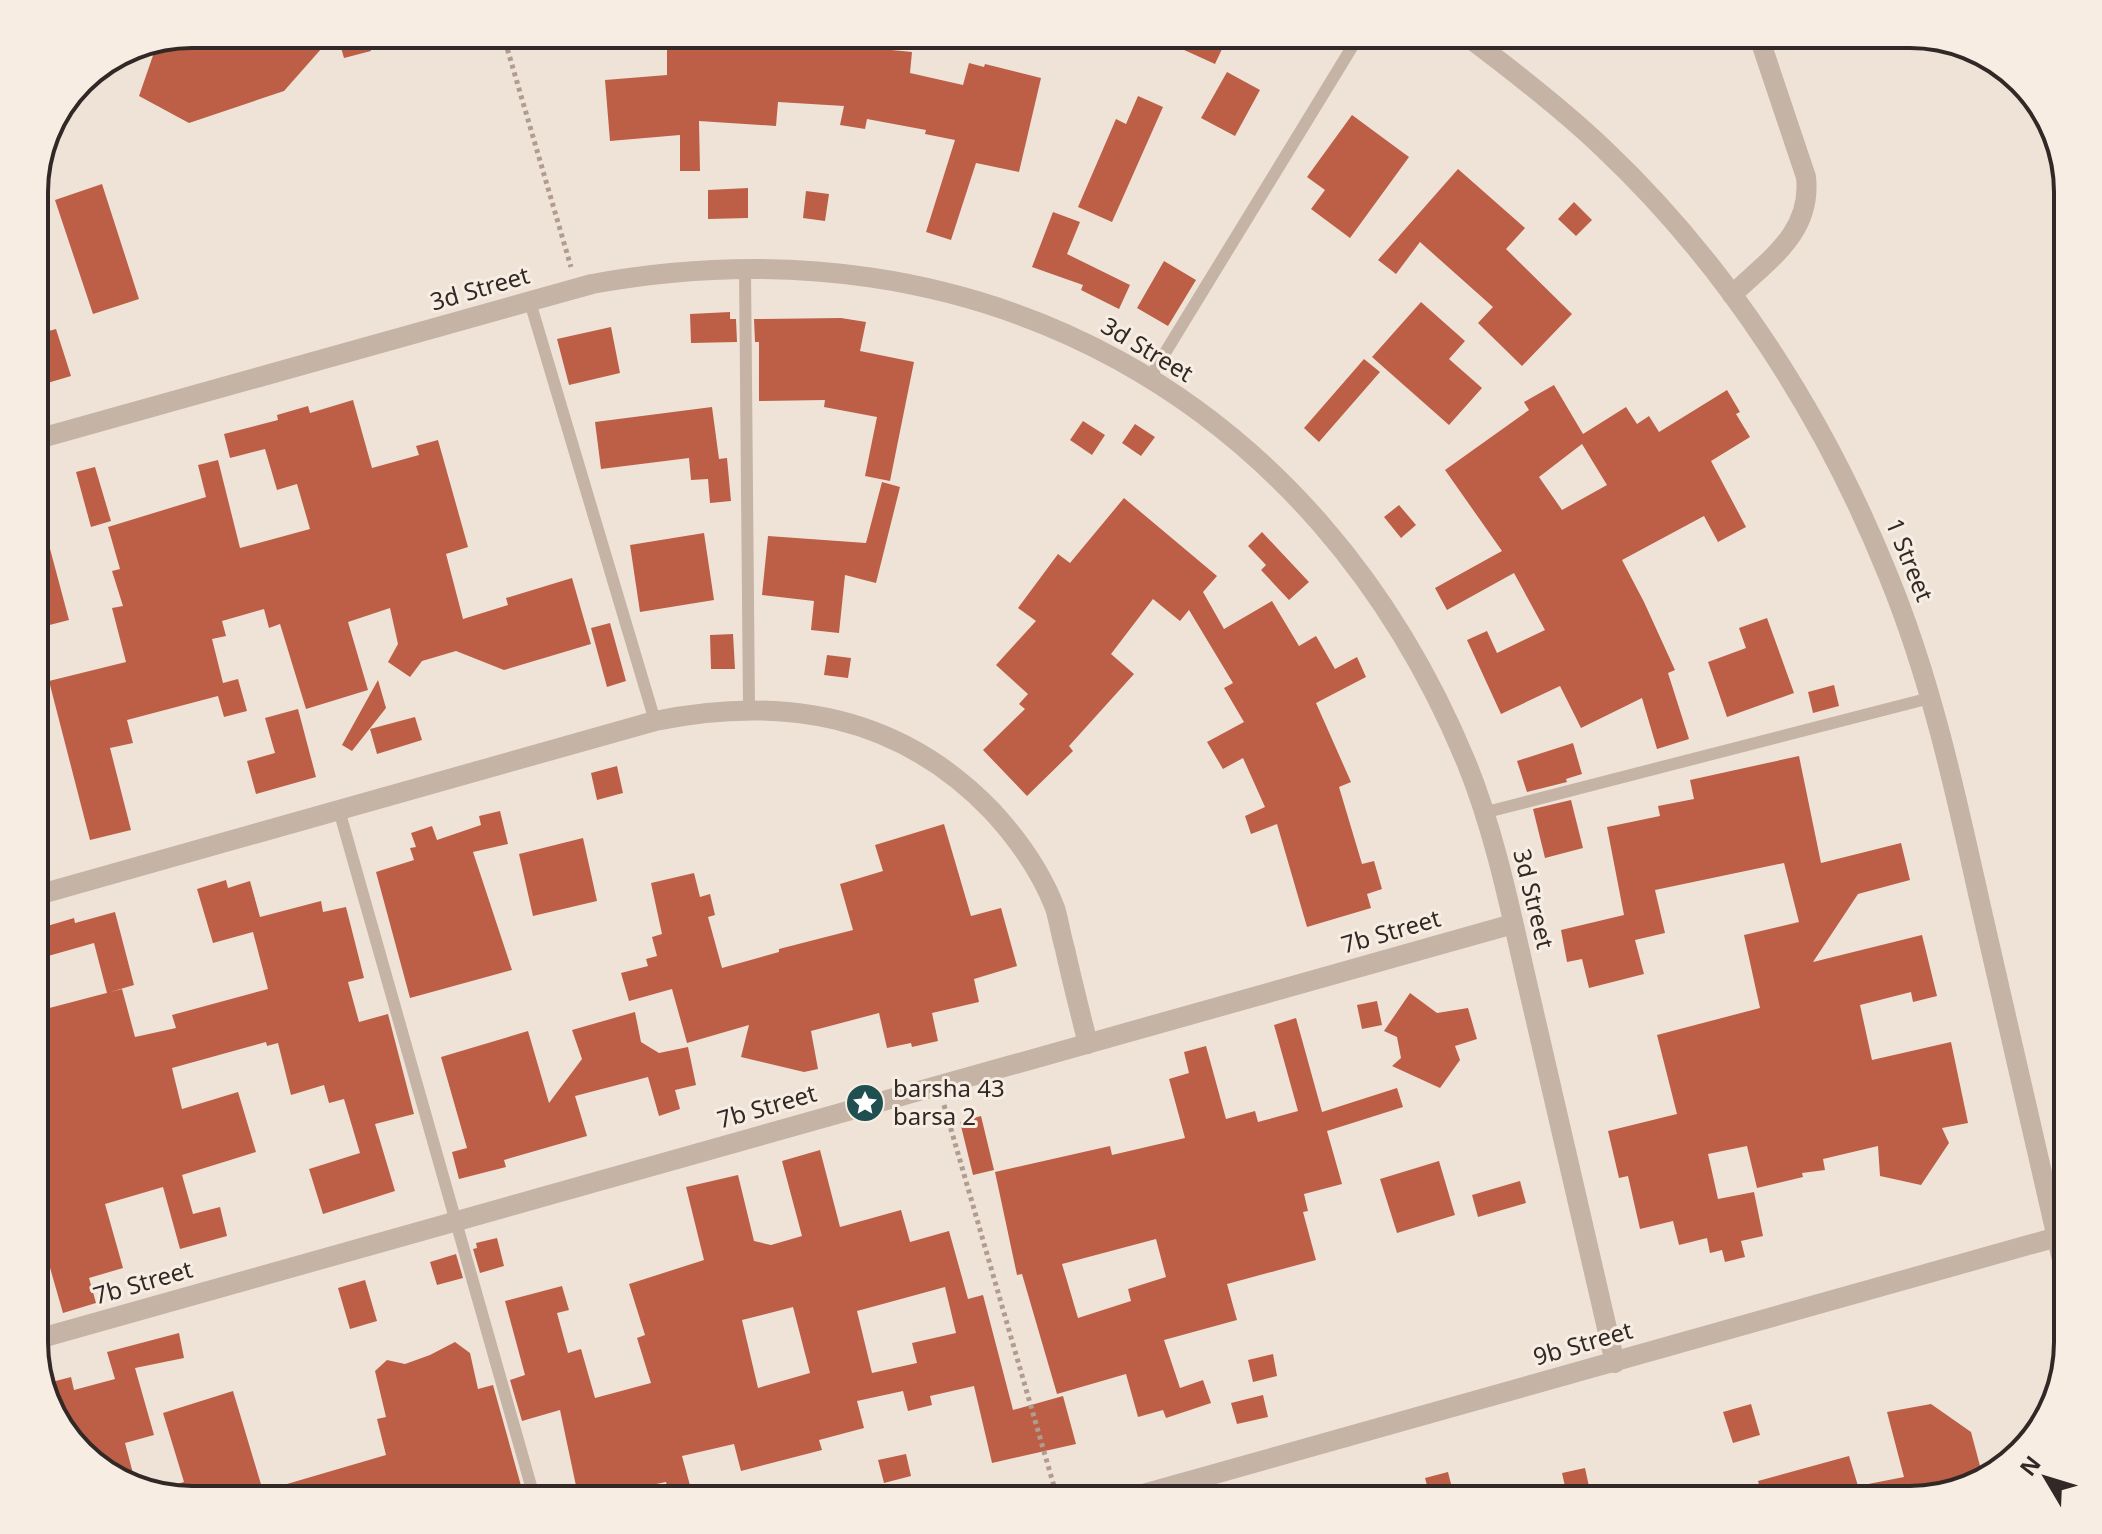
<svg xmlns="http://www.w3.org/2000/svg" width="2102" height="1534" font-family="'Noto Sans',sans-serif">
	<style>
		.building { fill: #bd5f47; fill-rule: evenodd }
		.lines { fill: none; stroke-linecap: round; stroke-linejoin: round }
		.path { stroke: #b19d8f; stroke-width: 5; stroke-dasharray: 4 4; stroke-linecap: butt }
		.lane { stroke: #c5b3a5; stroke-width: 12 }
		.street { stroke: #c5b3a5; stroke-width: 20 }
		.labels { text-anchor: middle; stroke-width: 6; stroke-linejoin: round; paint-order: stroke }
		.street-label { font-size: 24px; fill: #322926; stroke: #f7ede3 }
		.poi-label { font-size: 24px; fill: #322926; stroke: #f7ede3; text-anchor: start }
		.rim { fill: none; stroke: #322926; stroke-width: 4 }
	</style>
	<rect width="100%" height="100%" fill="#efe3d8"/>
	<path class="building" d="M192,34H299L322,48L284,91L189,123L139,96L158,41Z
		M337,34H366L371,51L344,58Z
		M672,34H841L840,45L912,52L910,73L963,85L969,63L984,67L985,64L1041,78L1019,172L976,163L951,240L926,232L955,140L925,134L926,130L867,119L865,129L840,125L844,106L778,102L776,126L699,121L700,171H680V135L610,141L605,80L667,75V43H672Z
		M1149,34H1229L1215,64Z
		M1227,72L1260,90L1235,136L1201,118Z
		M1138,96L1163,107L1112,222L1078,207L1116,119L1126,124Z
		M1352,115L1409,157L1350,238L1311,209L1325,190L1307,177Z
		M1458,169L1525,228L1506,249L1572,314L1522,366L1478,323L1493,307L1420,242L1396,274L1378,260Z
		M102,184L139,299L93,314L55,200Z
		M748,188V218L708,219V190Z
		M806,191L829,194L825,221L803,218Z
		M1574,202L1592,220L1576,236L1558,219Z
		M1053,212L1080,222L1067,254L1130,285L1119,309L1081,290L1083,285L1032,267Z
		M1164,261L1196,280L1168,326L1137,308Z
		M1421,302L1465,341L1449,359L1482,388L1449,425L1372,357Z
		M730,312V319H736L737,342L691,343L690,314Z
		M841,318L866,322L860,351L914,362L890,481L865,476L877,417L824,407L825,400L759,401V342H755L754,319Z
		M611,327L620,373L569,385L557,339Z
		M56,329L71,376L34,387V335Z
		M1364,359L1380,372L1319,442L1304,428Z
		M1554,385L1583,434L1626,407L1637,424L1649,416L1659,432L1727,390L1740,412L1736,414L1750,437L1711,461L1746,527L1718,542L1704,516L1622,560L1644,602L1675,670L1668,673L1689,739L1657,749L1642,698L1581,728L1560,686L1501,714L1467,640L1487,631L1497,653L1545,630L1514,573L1447,610L1435,588L1502,551L1445,470L1529,410L1524,402ZM1582,444L1607,485L1562,510L1539,477Z
		M353,400L372,468L419,455L416,446L438,440L468,547L446,554L463,619L508,605L506,598L572,578L591,644L504,670L456,651L422,661L410,677L388,662L398,644L390,608L348,622L368,690L306,709L280,624L269,628L264,609L222,621L226,636L212,639L223,683L238,679L247,711L224,717L218,696L127,720L133,743L110,748L131,830L90,840L49,681L126,662L112,608L123,606L112,571L120,569L108,527L206,497L198,465L218,460L240,548L310,529L297,484L277,490L265,449L230,458L224,434L278,420L277,415L308,406L310,413Z
		M712,407L719,459L727,458L731,501L710,503L708,479L691,480L689,458L601,469L595,422Z
		M1083,421L1105,435L1092,455L1070,440Z
		M1135,424L1155,437L1141,456L1122,443Z
		M95,467L111,521L91,527L76,472Z
		M882,482L900,487L876,583L845,575L839,633L811,630L814,601L762,595L768,536L866,543Z
		M1124,498L1217,576L1203,592L1224,629L1272,601L1299,646L1316,636L1335,669L1357,657L1366,677L1316,703L1351,782L1339,787L1362,864L1374,861L1382,889L1367,894L1371,908L1307,927L1277,824L1251,834L1245,816L1265,807L1243,758L1223,769L1207,742L1244,722L1224,688L1233,683L1189,610L1180,621L1153,599L1111,654L1134,674L1069,746L1073,751L1027,796L983,750L1025,709L1019,704L1028,694L996,665L1036,621L1018,608L1058,554L1070,563Z
		M1399,505L1416,525L1401,538L1384,517Z
		M41,515L69,620L34,629V516Z
		M1262,532L1309,582L1289,600L1261,570L1266,565L1248,546Z
		M704,533L714,600L640,612L630,545Z
		M1767,618L1794,693L1727,717L1708,662L1746,648L1739,628Z
		M610,623L626,681L607,687L591,628Z
		M733,634L735,669H711L710,635Z
		M827,655L851,658L848,678L824,675Z
		M378,680L386,708L352,751L342,745Z
		M1834,685L1839,706L1813,713L1808,692Z
		M298,709L316,777L256,794L247,761L275,753L265,718Z
		M415,717L422,740L377,754L370,729Z
		M1573,743L1582,774L1566,779L1567,782L1527,792L1517,761Z
		M1799,756L1821,863L1901,843L1910,880L1858,894L1813,962L1922,935L1937,996L1913,1002L1911,992L1860,1005L1872,1060L1951,1042L1968,1123L1942,1128L1949,1143L1921,1185L1880,1176L1878,1146L1823,1159L1825,1170L1802,1173L1803,1177L1757,1188L1747,1146L1708,1154L1718,1199L1754,1192L1763,1236L1741,1241L1745,1257L1725,1262L1722,1250L1710,1253L1707,1238L1679,1245L1673,1221L1640,1229L1628,1176L1619,1178L1608,1131L1677,1114L1657,1035L1760,1008L1744,935L1799,922L1784,863L1655,890L1665,933L1635,940L1644,974L1589,988L1582,959L1567,962L1561,930L1624,915L1607,827L1660,816L1658,806L1694,799L1690,780Z
		M617,766L623,793L597,800L591,773Z
		M1571,800L1583,848L1545,858L1533,809Z
		M500,811L508,844L473,852L512,970L410,998L376,872L414,860L410,848L416,847L411,833L432,826L437,840L481,825L479,816Z
		M944,824L971,916L1001,908L1017,966L974,979L979,1002L932,1013L938,1041L912,1047L911,1043L887,1048L879,1013L811,1031L818,1069L804,1072L741,1057L749,1025L687,1043L672,989L629,1001L621,973L648,966L646,959L657,956L652,937L662,934L651,883L694,873L700,897L710,894L715,915L708,917L722,968L779,952V949L853,930L840,884L883,871L875,845Z
		M583,838L597,901L533,916L519,854Z
		M226,880L228,888L250,881L260,917L321,901L323,912L346,907L364,978L348,982L359,1022L388,1014L414,1114L375,1124L395,1191L323,1214L309,1169L360,1153L344,1099L329,1103L324,1085L291,1095L278,1043L267,1046L266,1042L172,1068L182,1109L238,1092L256,1152L182,1175L193,1214L220,1207L227,1236L180,1249L163,1187L105,1204L123,1268L89,1278L96,1303L63,1313L34,1212V1012L122,989L135,1037L176,1028L172,1015L268,989L253,932L213,943L197,889Z
		M115,912L134,985L107,993L94,943L34,960V930L74,918L75,923Z
		M1410,993L1437,1013L1468,1008L1477,1039L1455,1046L1460,1060L1440,1088L1392,1066L1401,1058L1397,1037L1384,1031Z
		M1377,1001L1382,1025L1362,1029L1357,1005Z
		M635,1012L641,1042L659,1053L688,1047L696,1085L675,1090L680,1109L659,1116L648,1077L575,1096L587,1136L504,1160L506,1167L459,1179L452,1152L467,1148L441,1057L528,1031L549,1103L582,1059L572,1030Z
		M1296,1018L1322,1112L1397,1088L1403,1107L1327,1131L1342,1184L1304,1194L1308,1211L1303,1212L1316,1260L1227,1284L1237,1320L1164,1340L1180,1388L1203,1380L1211,1403L1166,1418L1163,1410L1138,1417L1126,1374L1057,1394L1022,1274L1017,1275L995,1172L1110,1146L1112,1155L1185,1138L1169,1079L1189,1073L1184,1052L1206,1046L1226,1119L1255,1111L1258,1122L1298,1111L1274,1025ZM1156,1239L1166,1277L1128,1289L1131,1301L1078,1318L1062,1264Z
		M981,1116L994,1170L973,1175L960,1122Z
		M820,1150L840,1227L901,1210L910,1242L949,1231L968,1299L983,1295L1013,1410L1063,1396L1076,1444L992,1463L974,1386L930,1396L932,1405L908,1411L903,1391L857,1401L864,1428L819,1440L822,1450L741,1471L734,1444L682,1456L694,1500H671L666,1482L579,1500L560,1410L522,1421L510,1380L525,1375L505,1301L562,1286L569,1310L557,1313L568,1353L581,1349L595,1398L651,1383L637,1338L645,1335L629,1284L704,1260L686,1187L738,1175L754,1241L771,1245L802,1236L782,1161ZM945,1287L956,1333L912,1343L917,1363L872,1373L857,1311ZM793,1307L810,1373L758,1388L742,1320Z
		M1439,1161L1455,1215L1397,1233L1380,1179Z
		M1520,1181L1526,1203L1478,1217L1472,1195Z
		M497,1238L504,1266L480,1273L473,1249L477,1248L476,1243Z
		M456,1254L463,1278L437,1285L430,1262Z
		M365,1280L377,1321L350,1329L338,1288Z
		M179,1333L184,1358L135,1368L154,1435L125,1443L135,1481L96,1468L55,1421L44,1384L71,1377L74,1390L115,1379L107,1352Z
		M455,1342L470,1353L478,1389L493,1385L525,1500H191L160,1489L184,1482L163,1413L233,1391L263,1491L386,1455L377,1419L386,1417L375,1371L387,1360L405,1364L430,1355Z
		M1273,1354L1277,1376L1253,1382L1248,1360Z
		M1263,1395L1268,1417L1237,1424L1231,1403Z
		M1751,1404L1760,1435L1733,1443L1723,1412Z
		M1931,1404L1971,1432L1984,1481L1980,1484L1910,1500H1763L1758,1481L1849,1456L1858,1486L1904,1477L1887,1412Z
		M906,1454L911,1476L884,1483L878,1460Z
		M1585,1468L1592,1500H1568L1562,1473Z
		M1448,1472L1455,1500H1431L1425,1478Z"/>
	<g class="lines">
		<path class="path" d="M503,34L571,267
			M944,1105L1058,1500"/>
		<path class="lane" d="M745,268L749,709
			M530,302L655,721
			M1149,379L1360,34
			M339,810L535,1500
			M1483,813L1930,698"/>
		<path class="street" d="M1464,34C1512,70 1560,107 1603,148C1728,266 1824,416 1888,575C1932,682 1956,795 1981,907C2010,1033 2039,1160 2068,1286
			M1732,295C1769,259 1812,233 1806,177L1758,34
			M34,440L592,284C981,213 1317,399 1467,764C1498,841 1513,924 1532,1004C1559,1123 1587,1243 1615,1363
			M34,896L655,721C782,695 899,714 992,811C1017,838 1041,872 1055,908C1059,921 1061,936 1065,949C1072,981 1080,1012 1088,1044
			M34,1340L1513,924
			M1122,1500L2057,1237"/>
	</g>
	<defs>
		<g id="sight-disc" transform="scale(2)"><circle r="9.5" fill="#1f4f50" stroke="#f7ede3"/><path d="M0-6L1.8-2.2L6-1.7L2.9 1.2L3.7 5.4L0 3.3L-3.7 5.4L-2.9 1.2L-6-1.7L-1.8-2.2Z" fill="#fff"/></g>
	</defs>
	<g fill-rule="evenodd">
		<use href="#sight-disc" x="865" y="1103"/>
	</g>
	<g class="labels">
		<g class="street-label">
			<text transform="translate(480 289) rotate(-16)" y="8">3d Street</text>
			<text transform="translate(1147 350) rotate(31)" y="8">3d Street</text>
			<text transform="translate(1909 560) rotate(68)" y="8">1 Street</text>
			<text transform="translate(1533 899) rotate(76)" y="8">3d Street</text>
			<text transform="translate(1391 932) rotate(-16)" y="8">7b Street</text>
			<text transform="translate(767 1107) rotate(-16)" y="8">7b Street</text>
			<text transform="translate(143 1283) rotate(-16)" y="8">7b Street</text>
			<text transform="translate(1583 1344) rotate(-16)" y="8">9b Street</text>
		</g>
		<g class="poi-label">
			<text x="893" y="1097">barsha 43<tspan x="893" dy="28">barsa 2</tspan></text>
		</g>
	</g>
	<path d="M0 0H2102V1534H0ZM192 48H1910A144 144 0 0 1 2054 192V1342A144 144 0 0 1 1910 1486H192A144 144 0 0 1 48 1342V192A144 144 0 0 1 192 48Z" fill="#f7ede3" fill-rule="evenodd"/>
	<path class="rim" d="M192 48H1910A144 144 0 0 1 2054 192V1342A144 144 0 0 1 1910 1486H192A144 144 0 0 1 48 1342V192A144 144 0 0 1 192 48Z"/>
	<g transform="translate(2046 1478) rotate(308)" stroke="#f7ede3" stroke-width="6" paint-order="stroke">
	<path d="M0-6L14 30L0 20L-14 30Z" fill="#322926"/>
	<text y="-12" font-size="22" font-weight="bold" text-anchor="middle" fill="#322926">N</text>
	</g>
</svg>
